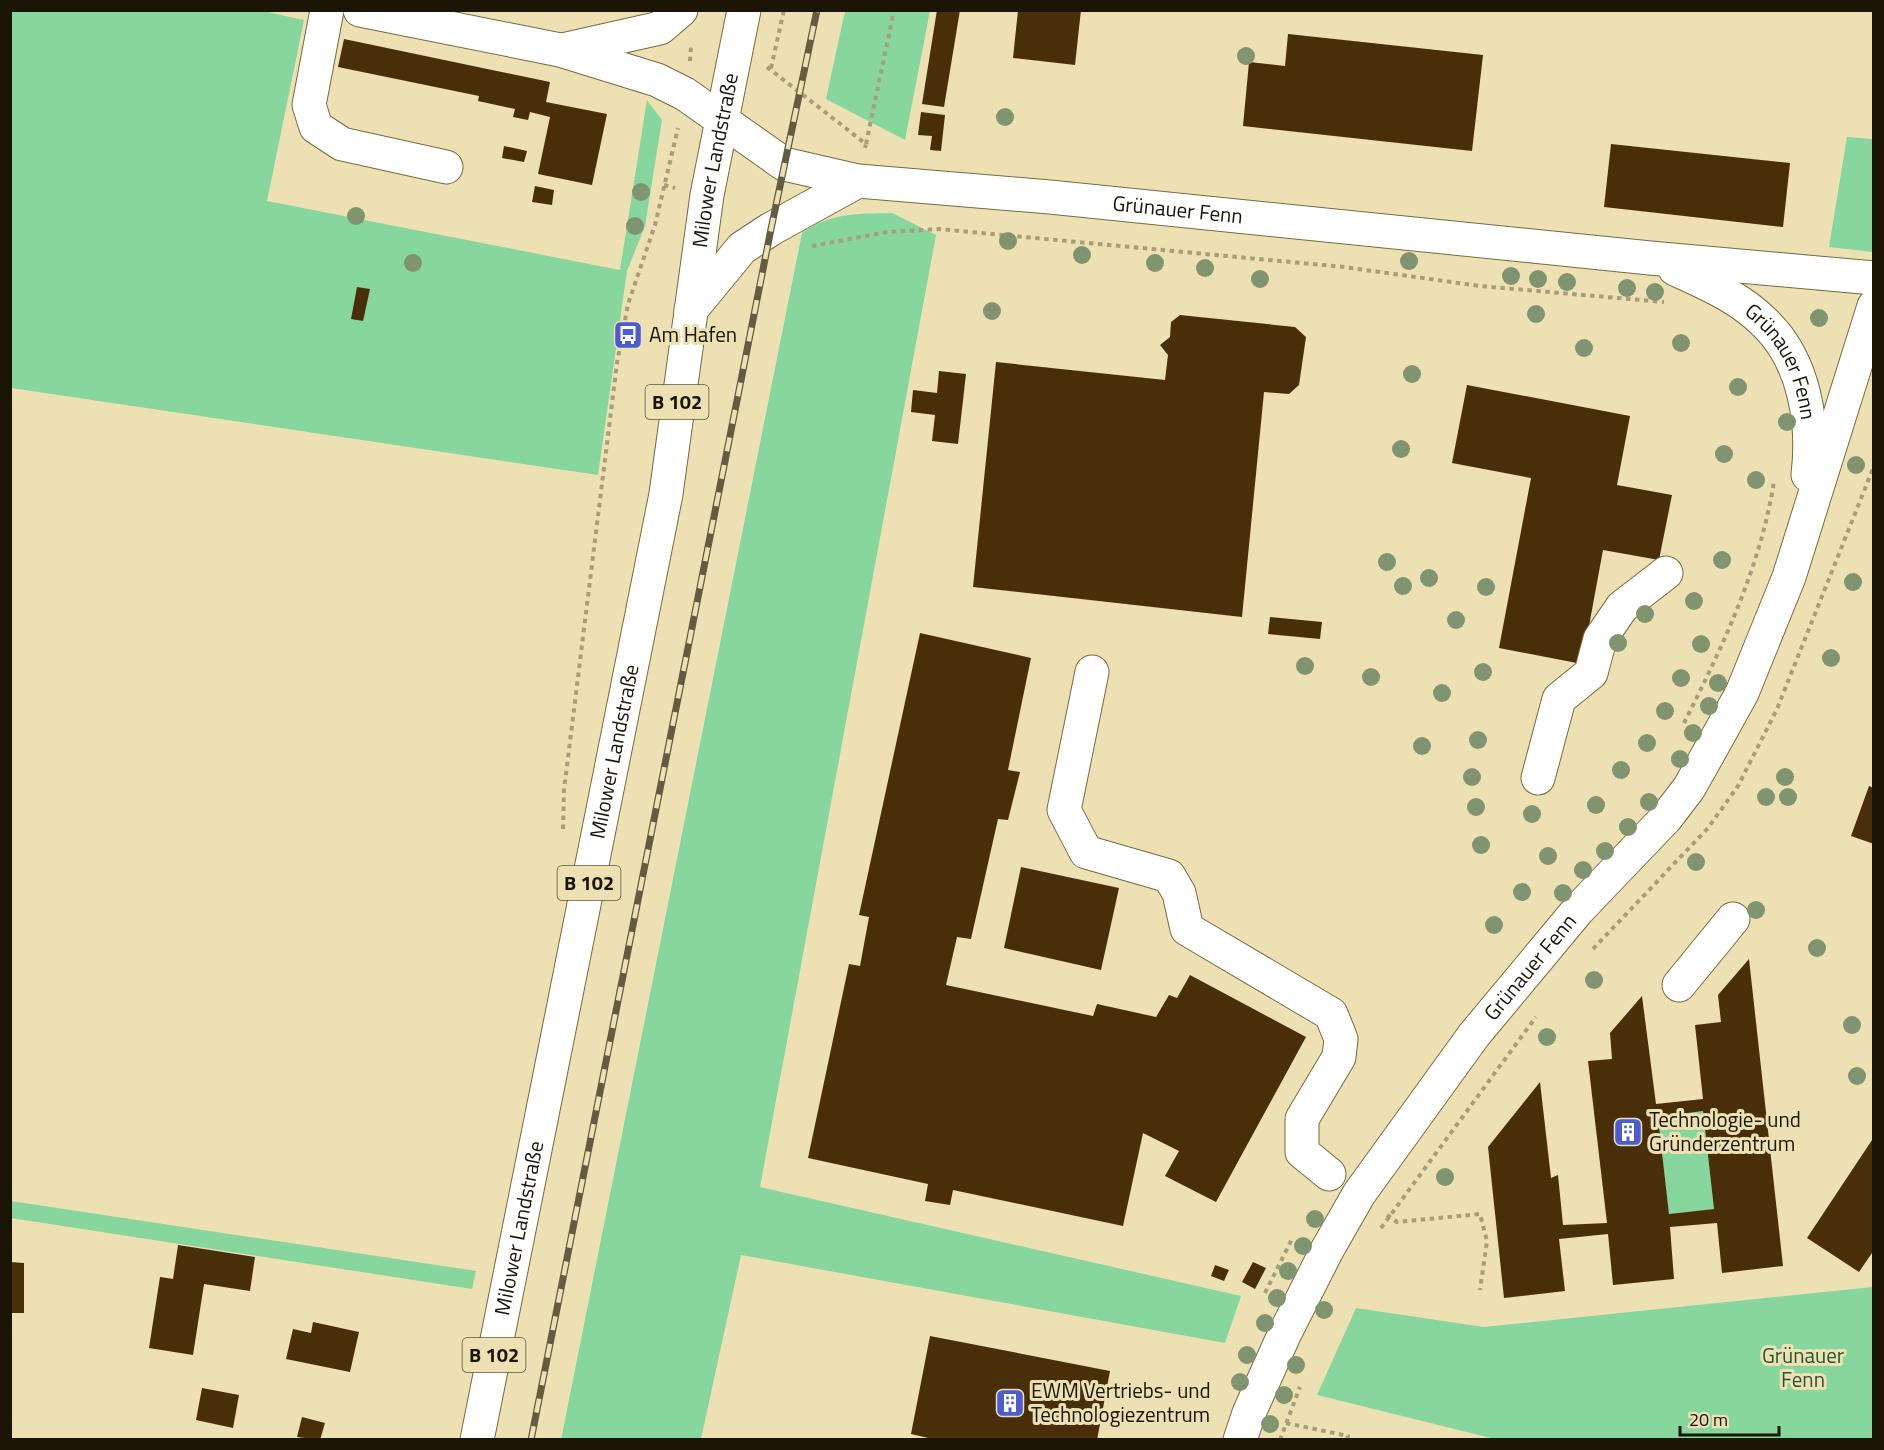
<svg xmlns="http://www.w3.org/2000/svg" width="1884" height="1450" font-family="'Titillium Web',sans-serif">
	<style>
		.green { fill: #86d69e }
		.building { fill: #482f0a; fill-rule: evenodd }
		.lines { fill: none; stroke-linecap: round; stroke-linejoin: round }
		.minor-casing { stroke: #776a41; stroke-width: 35 }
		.major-casing { stroke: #776a41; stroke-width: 35 }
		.path { stroke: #a89e7a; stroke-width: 4; stroke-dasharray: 4.5 4.5; stroke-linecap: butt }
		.minor { stroke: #fff; stroke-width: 33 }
		.major { stroke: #fff; stroke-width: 33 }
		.rail-casing { stroke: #645c42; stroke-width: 7 }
		.rail { stroke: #ede0b3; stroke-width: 4.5; stroke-dasharray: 14; stroke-linecap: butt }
		.tree { fill: #80946f }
		.labels { text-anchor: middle; stroke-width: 6; stroke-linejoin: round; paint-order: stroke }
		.shield { fill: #ede0b3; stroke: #595239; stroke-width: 1.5 }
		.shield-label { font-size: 20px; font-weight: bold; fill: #1a1505 }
		.street-label { font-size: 21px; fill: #1a1505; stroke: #ede0b3 }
		.poi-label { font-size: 21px; fill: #1a1505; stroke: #ede0b3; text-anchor: start }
		.park-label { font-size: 21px; fill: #275637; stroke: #ede0b3 }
	</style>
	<rect width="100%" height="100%" fill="#ede0b3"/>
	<path class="green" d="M258,10L304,20L267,201L620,270L647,100L662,120L645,226L627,271L598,475L11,388L10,11Z
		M845,11H930L905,140L826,99Z
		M1847,137L1873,139V252L1829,247Z
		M892,213L936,235L760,1187L1241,1296L1225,1343L741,1255L701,1439L561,1440L802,233C832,212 857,214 892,213Z
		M1703,1111L1714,1209L1669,1214L1658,1117Z
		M11,1201L476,1271L472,1289L11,1218Z
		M1873,1287V1439H1495L1317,1395L1356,1308L1484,1327Z"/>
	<path class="building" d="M937,10H960L944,107L922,104Z
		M1018,10H1081L1075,65L1013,58Z
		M1288,34L1483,55L1472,151L1243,126L1249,62L1285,66Z
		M344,39L550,82L546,102L607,114L592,185L538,174L550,117L530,112L528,120L513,117L515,109L478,101L479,96L338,67Z
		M921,112L945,115L941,151L930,150L932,136L918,135Z
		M1611,144L1790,163L1783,227L1604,207Z
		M504,146L527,151L524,162L502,158Z
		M535,186L554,190L552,205L532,202Z
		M357,287L370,289L363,321L351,319Z
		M1180,315L1295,327L1306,337L1299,385L1289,394L1264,392L1242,617L973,587L996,362L1165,380L1168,355L1160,345L1170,337L1171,322Z
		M939,371L966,374L958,444L932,441L935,415L911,412L913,390L937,393Z
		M1467,385L1630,416L1617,485L1672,495L1659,560L1603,550L1582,664L1499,648L1531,478L1452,463Z
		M1270,617L1322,622L1320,639L1268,634Z
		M920,633L1031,658L1008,770L1020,772L1008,820L998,819L971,939L957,937L946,985L1093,1016L1097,1004L1156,1017L1169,995L1177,998L1190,975L1306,1037L1216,1202L1165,1176L1179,1151L1143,1133L1123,1226L953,1190L950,1205L925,1201L928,1184L808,1158L849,964L860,966L869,917L859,915Z
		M1869,786L1874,788V844L1851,836Z
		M1021,867L1119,888L1101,970L1004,948Z
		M1749,959L1783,1266L1722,1273L1717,1223L1670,1227L1674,1279L1613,1285L1608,1234L1559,1239L1565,1291L1504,1298L1488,1147L1540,1082L1551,1178L1558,1175L1563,1225L1607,1223L1588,1061L1612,1059L1610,1033L1642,996L1656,1104L1703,1099L1695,1025L1721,1022L1718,995ZM1703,1111L1714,1209L1669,1214L1658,1117Z
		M1874,1137V1250L1859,1272L1807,1238Z
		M178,1245L255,1257L250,1291L204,1284L193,1355L149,1348L160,1277L173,1279Z
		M10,1262L24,1263V1313H10Z
		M1253,1262L1266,1268L1255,1289L1242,1282Z
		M1215,1265L1229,1270L1224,1281L1211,1276Z
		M313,1322L359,1332L350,1372L286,1359L293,1329L311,1333Z
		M930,1336L1110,1371L1097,1440H937L911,1434Z
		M202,1388L239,1395L233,1428L196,1420Z
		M302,1417L325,1423L320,1440L297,1437Z"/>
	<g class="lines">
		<g class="minor-casing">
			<g id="minor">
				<path d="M327,10L309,105L316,127L342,144L446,167"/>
				<path id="s1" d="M360,10L560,50L657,80L685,94L784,164L858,181L1050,197L1650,258L1874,278"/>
				<path d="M562,50L660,28L681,10"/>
				<path id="s2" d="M1675,269C1708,284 1741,298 1766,324C1805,362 1814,424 1808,475"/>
				<path d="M691,310L742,248L771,229L858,181"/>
				<path d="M1092,672L1064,810L1086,852L1169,876L1179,893L1187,929L1331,1014L1341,1039L1339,1057L1302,1119V1152L1329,1174"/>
				<path d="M1538,778L1559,699L1591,673L1600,639L1622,607L1666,573"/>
				<path d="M1679,985L1733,919"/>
				<path id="s3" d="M1240,1440L1249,1413L1284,1335L1327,1250L1359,1194L1474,1035L1578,910L1666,818L1689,788L1707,756L1742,693L1789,577L1874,306"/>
			</g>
		</g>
		<g class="major-casing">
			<g id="major">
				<path id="s4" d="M477,1440L666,494L707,195L744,10"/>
			</g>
		</g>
		<path class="path" d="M690,61L691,45
			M767,67L866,144L865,148
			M771,68L784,10
			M866,144L894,10
			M664,185L675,188
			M812,246L887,232L939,229L1344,267L1480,286L1664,302
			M1684,723C1722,648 1761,566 1774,481
			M563,829L564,790L617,363L628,304L655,225L678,128
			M1593,949L1708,828L1738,786L1777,709L1874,466
			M1387,1215L1397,1222L1480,1214L1487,1241L1480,1290
			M1381,1228L1536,1017
			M1265,1293L1292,1239
			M1286,1423L1348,1436L1347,1440
			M1280,1440L1300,1387"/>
		<use href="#minor" class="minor"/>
		<use href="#major" class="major"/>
		<g class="rail-casing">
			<path id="rail" d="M531,1440L771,229L817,10"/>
		</g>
		<use href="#rail" class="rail"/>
	</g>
	<g class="tree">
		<circle cx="1246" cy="56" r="9"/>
		<circle cx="1005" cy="117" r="9"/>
		<circle cx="641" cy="192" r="9"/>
		<circle cx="356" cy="216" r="9"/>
		<circle cx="635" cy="226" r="9"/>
		<circle cx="1008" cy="241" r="9"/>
		<circle cx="1082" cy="255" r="9"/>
		<circle cx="1409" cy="261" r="9"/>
		<circle cx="413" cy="263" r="9"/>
		<circle cx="1155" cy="263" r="9"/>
		<circle cx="1205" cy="268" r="9"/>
		<circle cx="1511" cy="276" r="9"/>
		<circle cx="1260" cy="279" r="9"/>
		<circle cx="1538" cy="279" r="9"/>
		<circle cx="1567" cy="282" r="9"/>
		<circle cx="1627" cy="288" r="9"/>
		<circle cx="1655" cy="292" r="9"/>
		<circle cx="992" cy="311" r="9"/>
		<circle cx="1536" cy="314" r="9"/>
		<circle cx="1819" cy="318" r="9"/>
		<circle cx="1681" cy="343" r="9"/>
		<circle cx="1584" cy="348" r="9"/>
		<circle cx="1412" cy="374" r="9"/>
		<circle cx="1738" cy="387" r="9"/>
		<circle cx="1787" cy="422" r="9"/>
		<circle cx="1401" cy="449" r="9"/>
		<circle cx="1724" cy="454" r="9"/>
		<circle cx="1856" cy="465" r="9"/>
		<circle cx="1756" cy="480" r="9"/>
		<circle cx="1722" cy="560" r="9"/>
		<circle cx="1387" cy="562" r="9"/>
		<circle cx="1429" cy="578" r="9"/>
		<circle cx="1853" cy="582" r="9"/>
		<circle cx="1403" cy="586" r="9"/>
		<circle cx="1486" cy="587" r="9"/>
		<circle cx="1694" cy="601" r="9"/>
		<circle cx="1645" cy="614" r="9"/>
		<circle cx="1456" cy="620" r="9"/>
		<circle cx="1618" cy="643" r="9"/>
		<circle cx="1701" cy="644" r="9"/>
		<circle cx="1831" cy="658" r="9"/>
		<circle cx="1305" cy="666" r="9"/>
		<circle cx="1483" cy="672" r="9"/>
		<circle cx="1371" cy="677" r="9"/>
		<circle cx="1681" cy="678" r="9"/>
		<circle cx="1718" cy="683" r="9"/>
		<circle cx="1442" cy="693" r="9"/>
		<circle cx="1709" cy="706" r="9"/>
		<circle cx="1665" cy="711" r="9"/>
		<circle cx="1693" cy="733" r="9"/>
		<circle cx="1478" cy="740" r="9"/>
		<circle cx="1647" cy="743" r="9"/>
		<circle cx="1422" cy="746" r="9"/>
		<circle cx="1680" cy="759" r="9"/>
		<circle cx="1621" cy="770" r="9"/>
		<circle cx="1472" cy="777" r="9"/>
		<circle cx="1785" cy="777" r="9"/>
		<circle cx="1766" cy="797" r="9"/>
		<circle cx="1788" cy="797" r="9"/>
		<circle cx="1649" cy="802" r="9"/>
		<circle cx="1596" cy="805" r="9"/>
		<circle cx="1476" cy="807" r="9"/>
		<circle cx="1532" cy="814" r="9"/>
		<circle cx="1628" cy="827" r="9"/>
		<circle cx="1481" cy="845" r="9"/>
		<circle cx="1605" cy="851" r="9"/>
		<circle cx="1548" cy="856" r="9"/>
		<circle cx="1696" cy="862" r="9"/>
		<circle cx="1583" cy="870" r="9"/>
		<circle cx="1522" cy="892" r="9"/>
		<circle cx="1563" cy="893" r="9"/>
		<circle cx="1756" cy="910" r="9"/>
		<circle cx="1494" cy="925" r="9"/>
		<circle cx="1817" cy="948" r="9"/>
		<circle cx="1594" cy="980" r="9"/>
		<circle cx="1852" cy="1025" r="9"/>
		<circle cx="1547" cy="1037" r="9"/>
		<circle cx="1857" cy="1076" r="9"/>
		<circle cx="1445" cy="1177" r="9"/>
		<circle cx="1315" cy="1219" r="9"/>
		<circle cx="1303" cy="1246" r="9"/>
		<circle cx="1288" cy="1271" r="9"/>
		<circle cx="1277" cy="1298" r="9"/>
		<circle cx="1324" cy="1310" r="9"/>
		<circle cx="1265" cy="1323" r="9"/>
		<circle cx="1247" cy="1355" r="9"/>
		<circle cx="1296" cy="1365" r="9"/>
		<circle cx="1240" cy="1382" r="9"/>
		<circle cx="1284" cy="1395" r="9"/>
		<circle cx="1270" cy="1424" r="9"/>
	</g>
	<defs>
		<g id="bus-square" transform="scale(1.5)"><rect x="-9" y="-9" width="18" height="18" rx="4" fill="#4c5bd0" stroke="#ede0b3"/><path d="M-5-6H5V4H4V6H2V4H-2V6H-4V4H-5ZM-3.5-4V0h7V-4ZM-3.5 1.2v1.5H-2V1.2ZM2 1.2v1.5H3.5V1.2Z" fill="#fff"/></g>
		<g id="building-square" transform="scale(1.5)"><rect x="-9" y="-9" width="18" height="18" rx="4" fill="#4c5bd0" stroke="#ede0b3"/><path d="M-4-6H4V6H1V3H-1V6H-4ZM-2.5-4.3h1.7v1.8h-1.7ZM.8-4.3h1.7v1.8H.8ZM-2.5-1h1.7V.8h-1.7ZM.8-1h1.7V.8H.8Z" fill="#fff"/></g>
	</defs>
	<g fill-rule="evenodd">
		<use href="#bus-square" x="628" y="335"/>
		<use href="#building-square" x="1628" y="1132"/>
		<use href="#building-square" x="1010" y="1403"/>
	</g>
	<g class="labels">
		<g class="shield">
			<rect x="645.5" y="385" width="63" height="34" rx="4.5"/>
			<rect x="557.5" y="866" width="63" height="34" rx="4.5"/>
			<rect x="462.5" y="1338" width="63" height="34" rx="4.5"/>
		</g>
		<g class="shield-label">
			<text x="677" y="409">B 102</text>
			<text x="589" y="890">B 102</text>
			<text x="494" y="1362">B 102</text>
		</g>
		<g class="street-label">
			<text dy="7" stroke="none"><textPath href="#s4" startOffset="1302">Milower Landstraße</textPath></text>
			<text dy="7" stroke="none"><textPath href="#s1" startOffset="855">Grünauer Fenn</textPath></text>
			<text dy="7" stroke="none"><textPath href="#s2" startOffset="148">Grünauer Fenn</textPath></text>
			<text dy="7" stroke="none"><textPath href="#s4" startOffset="702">Milower Landstraße</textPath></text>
			<text dy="7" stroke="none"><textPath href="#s3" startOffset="558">Grünauer Fenn</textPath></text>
			<text dy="7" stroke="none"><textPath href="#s4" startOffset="216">Milower Landstraße</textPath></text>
		</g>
		<g class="poi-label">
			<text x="649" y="342">Am Hafen</text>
			<text x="1649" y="1127">Technologie- und<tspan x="1649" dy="24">Gründerzentrum</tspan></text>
			<text x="1031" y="1398">EWM Vertriebs- und<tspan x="1031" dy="24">Technologiezentrum</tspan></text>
		</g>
		<g class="park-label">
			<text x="1803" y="1363">Grünauer<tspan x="1803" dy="24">Fenn</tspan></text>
		</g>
	</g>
	<rect width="1884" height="1450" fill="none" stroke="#1a1505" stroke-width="24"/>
	<path d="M1680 1426v9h99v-9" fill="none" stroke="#1a1505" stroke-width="3"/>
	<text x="1689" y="1426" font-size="18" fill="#1a1505" stroke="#ede0b3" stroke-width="4.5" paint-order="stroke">20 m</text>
</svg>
